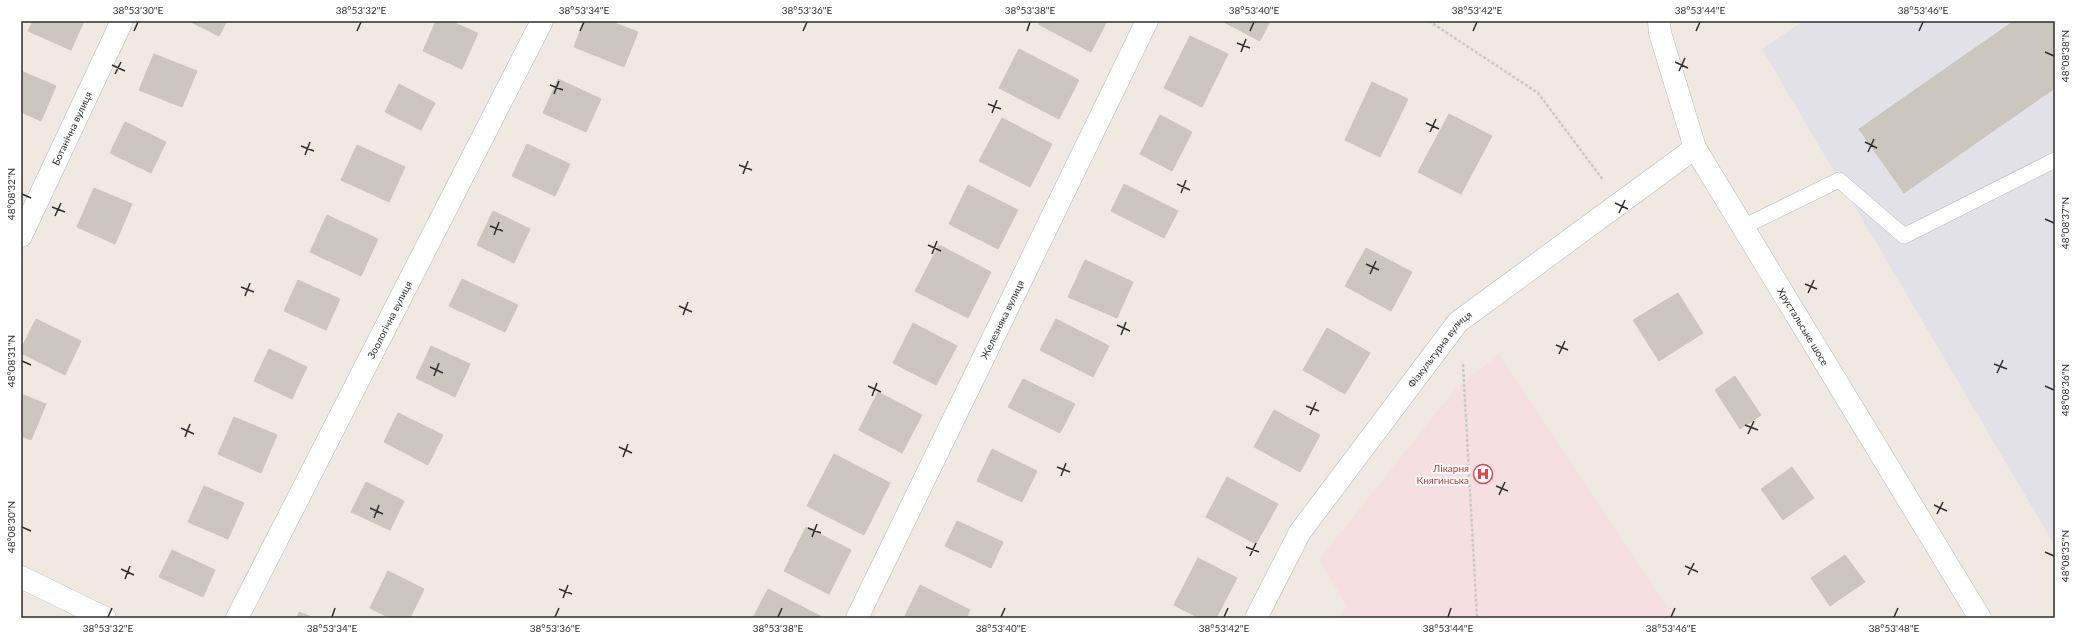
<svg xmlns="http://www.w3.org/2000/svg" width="2076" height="639" font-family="Lato,sans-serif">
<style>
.industrial{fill:#e3e1e8}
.medical{fill:#f5dfe0}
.building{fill:#cbc7bf;stroke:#cbc5ba}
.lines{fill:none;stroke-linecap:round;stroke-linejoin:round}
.service-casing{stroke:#b4b7c1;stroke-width:16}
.minor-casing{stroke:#b4b7c1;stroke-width:23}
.tertiary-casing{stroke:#b4b7c1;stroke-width:23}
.path{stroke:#c9c9c9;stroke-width:2.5;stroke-dasharray:3 2;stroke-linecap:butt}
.service{stroke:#fff;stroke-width:15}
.minor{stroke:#fff;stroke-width:22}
.tertiary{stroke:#fff;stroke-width:22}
.ticks{fill:none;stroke:#2e2e2e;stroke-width:1.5}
.labels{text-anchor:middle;stroke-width:3.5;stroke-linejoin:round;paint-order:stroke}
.street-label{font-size:10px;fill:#2e2e2e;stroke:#fff}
.health-label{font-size:10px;fill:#be3a42;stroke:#fff;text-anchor:end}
.neatline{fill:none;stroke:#2e2e2e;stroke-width:1.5}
.ticks-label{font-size:10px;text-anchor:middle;fill:#2e2e2e}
</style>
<rect width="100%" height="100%" fill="#efe9e1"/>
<polygon class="industrial" points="1803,21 2055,21 2055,546 1762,49"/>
<polygon class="medical" points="1499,354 1674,618 1339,618 1347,606 1319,560 1456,388"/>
<g class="building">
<polygon points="33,21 84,21 71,50 28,31"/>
<polygon points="189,21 227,21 219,36"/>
<polygon points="436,21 450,21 478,33 462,69 423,51"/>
<polygon points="584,21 609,21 638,32 624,67 574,47"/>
<polygon points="1040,21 1107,21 1091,52 1038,24"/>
<polygon points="1222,21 1270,21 1260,41"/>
<polygon points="2014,21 2055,21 2055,88 1904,193 1859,129"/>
<polygon points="1190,36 1228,54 1202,107 1164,88"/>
<polygon points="1019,49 1079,80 1059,119 999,88"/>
<polygon points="154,54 197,71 182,107 139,90"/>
<polygon points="21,71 56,86 41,121 21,112"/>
<polygon points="558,79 601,99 586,132 543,113"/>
<polygon points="1372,82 1408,99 1380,157 1345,140"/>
<polygon points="399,84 435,103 421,130 385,112"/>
<polygon points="1449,114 1492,136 1461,194 1418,172"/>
<polygon points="1160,115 1192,132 1172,171 1140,154"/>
<polygon points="1002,118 1052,144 1030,187 979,161"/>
<polygon points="125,122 166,142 151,173 110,153"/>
<polygon points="527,144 570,164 555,196 512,176"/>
<polygon points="357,145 405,167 389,202 341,180"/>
<polygon points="1124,184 1178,211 1164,238 1111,211"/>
<polygon points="968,185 1018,210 998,249 949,224"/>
<polygon points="94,188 132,204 115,244 77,227"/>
<polygon points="493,211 530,229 514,263 477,245"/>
<polygon points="327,215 378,239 361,276 310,252"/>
<polygon points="939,245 991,272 968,318 915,291"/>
<polygon points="1366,248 1412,272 1391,311 1345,286"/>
<polygon points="1085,260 1133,282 1117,318 1068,297"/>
<polygon points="462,279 518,305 505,332 449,306"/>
<polygon points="298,280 340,299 326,330 284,311"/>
<polygon points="1678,293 1703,333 1659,361 1633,320"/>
<polygon points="36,319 81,341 65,375 21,353 21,349"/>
<polygon points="1056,319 1109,346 1093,377 1040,350"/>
<polygon points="913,323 957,346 936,385 893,363"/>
<polygon points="1327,328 1370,353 1345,394 1303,370"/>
<polygon points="431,346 470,364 455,397 416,378"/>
<polygon points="269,349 307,367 292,399 254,381"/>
<polygon points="1735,376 1761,415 1740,429 1715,390"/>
<polygon points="1023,379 1075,404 1060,433 1008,407"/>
<polygon points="878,392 922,415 902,453 859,430"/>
<polygon points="21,394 46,404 31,440 21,436"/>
<polygon points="1274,410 1320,435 1300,472 1254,447"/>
<polygon points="398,413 443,435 428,465 384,442"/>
<polygon points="234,417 277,435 261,473 218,454"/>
<polygon points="992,449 1037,471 1022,502 977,481"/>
<polygon points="834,454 890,483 864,535 807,506"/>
<polygon points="1792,467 1814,498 1783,520 1761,489"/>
<polygon points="1227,477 1278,504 1256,544 1206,517"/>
<polygon points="366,482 404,501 390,530 351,512"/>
<polygon points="204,486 244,503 228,539 188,522"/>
<polygon points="957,521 1003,542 991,568 945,546"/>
<polygon points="806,527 851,550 829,594 784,571"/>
<polygon points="172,550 215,570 203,597 159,577"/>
<polygon points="1845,555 1865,582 1830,606 1811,578"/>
<polygon points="1198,558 1237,578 1216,618 1199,618 1174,605"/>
<polygon points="388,571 424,589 410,618 390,618 370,608"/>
<polygon points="920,585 970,610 966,618 910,618 905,616"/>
<polygon points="768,589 822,617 822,618 753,618"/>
<polygon points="299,612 314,618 297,618"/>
</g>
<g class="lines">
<defs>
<polyline id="service" points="1743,227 1839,180 1904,236 2055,160"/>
<g id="minor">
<path id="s1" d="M21 236 122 21"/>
<polyline points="21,577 105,618"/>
<path id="s2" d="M237 618 542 21"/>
<path id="s3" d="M857 618 1147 21"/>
<path id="s4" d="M1256 618 1300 532 1458 322 1695 148"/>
</g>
<g id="tertiary">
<path id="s5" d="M1659 21 1660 33 1695 148 1980 618"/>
</g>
</defs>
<use href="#service" class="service-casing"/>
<use href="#minor" class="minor-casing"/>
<use href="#tertiary" class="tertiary-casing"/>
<g class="path">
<polyline points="1429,21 1538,93 1603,180"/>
<polyline points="1463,364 1477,618"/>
</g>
<use href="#service" class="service"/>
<use href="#minor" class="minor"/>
<use href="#tertiary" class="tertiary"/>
</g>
<path class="ticks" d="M134 31 138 22M357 31 361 22M580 31 584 22M803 31 807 22M1027 31 1030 22M1250 31 1254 22M1473 31 1477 22M1696 31 1700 22M1919 31 1923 22M1237 43 1250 48M1241 52 1246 39M2045 52 2054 56M1675 62 1688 68M112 65 125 71M1679 71 1685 58M115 74 121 62M550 85 563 90M554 94 559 81M988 104 1001 109M992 113 997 100M1426 123 1439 129M1430 132 1436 119M1865 142 1877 148M301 146 314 151M1868 152 1874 139M305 155 310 142M739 165 752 170M743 174 748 161M1177 184 1190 190M1181 193 1186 180M22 194 31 198M1615 203 1628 209M52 207 65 212M1619 213 1625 200M55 216 61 203M2045 219 2054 223M490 226 503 231M494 235 499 222M928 245 941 251M932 254 937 241M1366 264 1379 270M1370 274 1376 261M1805 284 1817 289M241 287 254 292M1808 293 1814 280M245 296 250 283M679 306 692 312M683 315 688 302M1117 325 1130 331M1121 335 1126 322M1556 345 1568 350M1559 354 1565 341M22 361 31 365M1994 364 2007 369M430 367 443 373M1997 373 2003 360M434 376 439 363M868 386 881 392M2045 386 2054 390M872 396 877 383M1306 406 1319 411M1310 415 1316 402M1745 425 1758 430M181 428 194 434M1748 434 1754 421M185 437 190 424M619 447 632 453M623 457 628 444M1057 467 1070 472M1061 476 1066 463M1496 486 1508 491M1499 495 1505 482M1934 505 1947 511M370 508 383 514M1937 514 1943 502M374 518 379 505M22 527 31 531M808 528 821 533M812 537 817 524M1246 547 1259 552M2045 552 2054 556M1250 556 1256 543M1685 566 1698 572M121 569 134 575M1688 575 1694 563M125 579 130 566M559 589 572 594M563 598 568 585M108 617 112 608M332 617 335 608M555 617 559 608M778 617 782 608M1001 617 1005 608M1224 617 1228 608M1448 617 1451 608M1671 617 1675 608M1894 617 1898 608"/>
<defs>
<symbol id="hospital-ring" viewBox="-11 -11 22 22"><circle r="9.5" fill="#fff" stroke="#e0444e" stroke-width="1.5"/><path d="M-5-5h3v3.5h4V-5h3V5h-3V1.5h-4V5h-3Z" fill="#e0444e"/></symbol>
</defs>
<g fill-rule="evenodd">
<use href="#hospital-ring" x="1472" y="463" width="22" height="22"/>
</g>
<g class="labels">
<g class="street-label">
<text dy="4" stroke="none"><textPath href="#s1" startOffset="119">Ботанічна вулиця</textPath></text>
<text dy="4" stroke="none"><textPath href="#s2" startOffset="335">Зоологічна вулиця</textPath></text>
<text dy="4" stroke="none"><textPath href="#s3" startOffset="332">Железняка вулиця</textPath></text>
<text dy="4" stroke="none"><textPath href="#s5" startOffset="341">Хрустальське шосе</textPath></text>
<text dy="4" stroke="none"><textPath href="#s4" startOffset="327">Фізкультурна вулиця</textPath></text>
</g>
<g class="health-label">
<text x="1469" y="472">Лікарня<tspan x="1469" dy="12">Княгинська</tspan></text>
</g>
</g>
<rect width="2076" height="639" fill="none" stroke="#ffffff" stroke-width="44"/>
<rect x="22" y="22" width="2032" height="595" class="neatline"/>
<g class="ticks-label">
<text x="138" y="14">38°53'30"E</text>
<text x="361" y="14">38°53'32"E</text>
<text x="584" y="14">38°53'34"E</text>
<text x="807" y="14">38°53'36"E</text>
<text x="1030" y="14">38°53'38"E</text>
<text x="1254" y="14">38°53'40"E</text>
<text x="1477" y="14">38°53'42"E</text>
<text x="1700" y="14">38°53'44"E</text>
<text x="1923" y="14">38°53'46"E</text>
<text transform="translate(2065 56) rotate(-90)" y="4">48°08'38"N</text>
<text transform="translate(11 194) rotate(-90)" y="4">48°08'32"N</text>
<text transform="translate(2065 223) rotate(-90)" y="4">48°08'37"N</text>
<text transform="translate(11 361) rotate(-90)" y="4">48°08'31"N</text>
<text transform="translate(2065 390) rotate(-90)" y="4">48°08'36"N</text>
<text transform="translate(11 527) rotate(-90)" y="4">48°08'30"N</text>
<text transform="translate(2065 556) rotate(-90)" y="4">48°08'35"N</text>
<text x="108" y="632">38°53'32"E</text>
<text x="332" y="632">38°53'34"E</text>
<text x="555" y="632">38°53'36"E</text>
<text x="778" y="632">38°53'38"E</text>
<text x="1001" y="632">38°53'40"E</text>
<text x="1224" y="632">38°53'42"E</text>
<text x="1448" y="632">38°53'44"E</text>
<text x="1671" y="632">38°53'46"E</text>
<text x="1894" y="632">38°53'48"E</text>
</g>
</svg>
